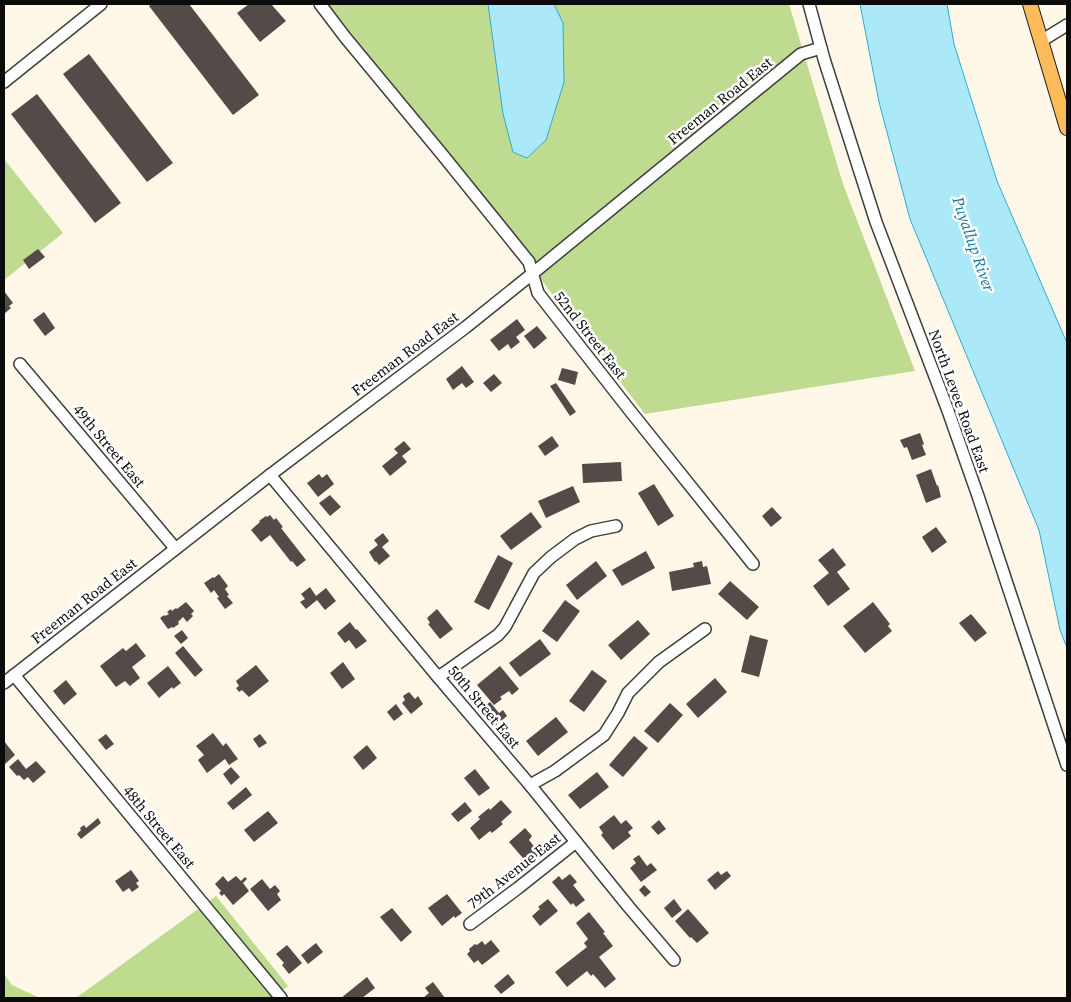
<svg xmlns="http://www.w3.org/2000/svg" width="1071" height="1002" font-family="'Source Serif 4',serif">
<style>
.forest{fill:#bedb90}
.water{fill:#abe8f8;stroke:#30abd2}
.building{fill:#544a47}
.lines{fill:none;stroke-linecap:round;stroke-linejoin:round}
.minor-casing{stroke:#3e3e3e;stroke-width:14}
.major-casing{stroke:#1c1c1c;stroke-width:16}
.minor{stroke:#fff;stroke-width:11}
.major{stroke:#febb59;stroke-width:14}
.labels{text-anchor:middle;stroke-width:5;stroke-linejoin:round;paint-order:stroke}
.street-label{font-size:15px;fill:#0b0b0b;stroke:#fff}
.water-label{font-size:16px;font-style:italic;fill:#11789f;stroke:#fff}
</style>
<rect width="100%" height="100%" fill="#fff7e8"/>
<g class="forest">
<polygon points="328,4 789,4 843,184 915,371 645,414"/>
<polygon points="4,159 63,233 4,280"/>
<polygon points="216,896 288,986 272,998 76,998"/>
<polygon points="4,974 12,985 40,998 4,998"/>
</g>
<g class="water">
<polygon points="488,4 554,4 563,23 564,82 546,140 527,158 513,152 503,114"/>
<polygon points="860,4 947,4 954,44 997,181 1067,343 1067,648 1060,630 1039,530 910,219 879,102"/>
</g>
<g class="building">
<polygon points="152,4 189,4 259,95 233,115 149,6"/>
<polygon points="249,4 271,4 286,21 260,42 237,13"/>
<polygon points="89,54 173,163 147,182 63,74"/>
<polygon points="37,94 121,203 95,223 11,114"/>
<polygon points="38,249 45,257 29,269 23,260"/>
<polygon points="4,291 13,303 9,306 11,308 4,314"/>
<polygon points="44,312 55,328 45,336 33,320"/>
<polygon points="517,319 525,330 516,337 520,342 511,349 508,344 499,351 490,340"/>
<polygon points="537,326 547,338 534,349 524,336"/>
<polygon points="462,366 474,382 466,388 462,383 453,390 446,379"/>
<polygon points="562,368 578,372 575,385 558,380"/>
<polygon points="494,374 502,383 491,392 483,383"/>
<polygon points="556,383 576,412 570,416 550,386"/>
<polygon points="920,433 924,444 922,445 926,455 912,460 907,447 904,448 900,440"/>
<polygon points="552,436 559,446 545,456 538,446"/>
<polygon points="404,441 411,449 402,456 407,462 390,476 382,466 398,453 394,449"/>
<polygon points="621,462 622,481 583,483 582,464"/>
<polygon points="931,469 937,486 938,485 941,497 926,503 916,475"/>
<polygon points="319,474 322,478 327,474 334,484 318,497 307,483"/>
<polygon points="654,484 674,516 658,526 638,493"/>
<polygon points="573,486 580,502 546,518 538,501"/>
<polygon points="330,495 341,507 330,516 319,503"/>
<polygon points="772,507 782,518 771,527 762,516"/>
<polygon points="531,512 542,527 511,550 500,536"/>
<polygon points="270,515 274,520 276,518 283,527 281,528 306,560 297,567 292,561 291,562 270,535 261,542 251,530 260,522 259,521 266,516 267,517"/>
<polygon points="936,527 947,542 932,553 922,537"/>
<polygon points="383,533 389,541 382,547 390,556 379,565 376,561 375,562 369,552 378,545 374,540"/>
<polygon points="833,548 846,565 837,572 850,589 828,606 813,586 829,573 818,560"/>
<polygon points="646,551 655,568 622,586 612,570"/>
<polygon points="498,555 513,563 489,610 474,602"/>
<polygon points="596,561 607,576 577,600 566,585"/>
<polygon points="702,561 703,567 707,566 711,584 672,591 669,572 694,567 693,563"/>
<polygon points="219,574 228,586 225,589 229,595 227,596 233,603 225,609 217,598 219,597 214,590 211,593 204,583 213,577 214,578"/>
<polygon points="730,581 759,607 747,620 718,594"/>
<polygon points="310,587 316,596 326,588 336,601 325,610 317,600 306,609 300,602 305,599 301,594"/>
<polygon points="565,600 580,611 557,642 542,631"/>
<polygon points="186,602 194,611 191,614 193,616 187,622 183,617 178,622 179,624 173,628 172,627 168,629 160,618 164,615 165,616 169,614 167,612 171,609 172,611 176,608 177,609"/>
<polygon points="873,602 890,624 888,626 892,631 865,653 843,626"/>
<polygon points="437,609 453,629 440,639 428,624 430,623 427,618"/>
<polygon points="971,614 987,633 975,642 959,623"/>
<polygon points="638,620 650,634 621,660 608,645"/>
<polygon points="350,622 356,630 357,629 367,641 356,649 349,640 345,643 337,633"/>
<polygon points="182,630 188,638 181,644 174,636"/>
<polygon points="750,635 768,640 759,677 741,672"/>
<polygon points="540,639 551,654 520,677 509,663"/>
<polygon points="136,643 146,656 132,667 140,678 130,686 125,681 116,687 100,666 123,648 126,651"/>
<polygon points="183,646 203,670 195,677 175,653"/>
<polygon points="343,662 355,679 342,689 330,673"/>
<polygon points="256,665 269,681 249,697 242,690 239,692 236,688 239,686 236,681"/>
<polygon points="168,666 181,683 173,689 172,687 159,698 147,683"/>
<polygon points="500,666 519,689 512,695 509,691 500,697 502,699 494,705 477,685"/>
<polygon points="592,670 607,681 584,712 569,701"/>
<polygon points="715,678 727,692 698,718 686,704"/>
<polygon points="66,680 77,694 64,705 53,691"/>
<polygon points="409,692 415,699 418,696 423,704 411,714 402,703 405,700 403,696"/>
<polygon points="490,702 499,713 503,710 507,716 495,726 481,709"/>
<polygon points="670,703 683,715 658,743 644,731"/>
<polygon points="396,704 403,714 394,721 387,712"/>
<polygon points="556,717 568,732 538,756 526,741"/>
<polygon points="213,733 223,746 226,743 238,759 229,765 225,759 207,773 198,760 204,755 196,746"/>
<polygon points="106,734 114,744 106,750 98,740"/>
<polygon points="260,734 267,743 259,748 253,739"/>
<polygon points="634,736 648,748 623,777 609,765"/>
<polygon points="4,741 15,755 5,764 4,762"/>
<polygon points="367,745 377,758 363,770 353,757"/>
<polygon points="18,759 26,769 36,761 46,772 33,783 28,777 24,780 19,775 17,776 9,767"/>
<polygon points="231,767 240,777 231,785 223,774"/>
<polygon points="475,769 490,788 479,796 464,778"/>
<polygon points="597,772 609,787 580,809 568,795"/>
<polygon points="246,787 252,795 233,810 227,803"/>
<polygon points="501,800 512,812 501,822 503,824 492,833 490,831 479,840 470,828 480,819 478,817 489,808 490,810"/>
<polygon points="465,802 472,811 458,822 451,814"/>
<polygon points="268,811 278,823 254,842 244,830"/>
<polygon points="614,815 621,824 626,820 633,828 628,832 631,836 613,850 601,835 603,833 599,827"/>
<polygon points="98,818 101,823 81,839 77,834 81,830 80,828 84,825 86,828"/>
<polygon points="659,820 666,829 658,835 651,827"/>
<polygon points="525,828 532,836 529,840 541,855 529,865 509,842"/>
<polygon points="639,855 647,866 651,863 657,870 641,882 630,868 636,863 633,859"/>
<polygon points="131,870 139,881 136,883 139,887 132,892 129,888 123,892 115,881"/>
<polygon points="718,871 721,875 727,871 731,876 715,890 707,880"/>
<polygon points="570,874 577,882 573,885 585,900 576,907 573,903 571,905 552,882 559,876 562,880"/>
<polygon points="223,876 228,882 236,876 241,881 245,877 247,879 243,883 249,891 233,905 224,894 222,896 219,893 221,891 215,884"/>
<polygon points="262,879 270,889 275,885 280,891 277,894 281,900 268,911 250,889"/>
<polygon points="644,885 651,892 645,897 639,890"/>
<polygon points="447,894 462,913 455,918 454,916 442,926 428,908"/>
<polygon points="548,899 558,911 540,926 532,916 540,909 538,907"/>
<polygon points="674,899 682,910 672,918 664,908"/>
<polygon points="392,908 412,932 401,942 380,917"/>
<polygon points="688,909 709,933 697,943 691,937 690,938 675,921"/>
<polygon points="589,912 605,932 603,933 613,946 599,957 616,979 605,988 593,974 591,976 587,971 567,987 555,972 587,947 584,943 588,939 576,923"/>
<polygon points="491,940 500,951 482,965 478,960 474,963 467,954 470,951 469,949 475,944 477,945 482,941 485,945"/>
<polygon points="316,943 323,952 308,964 301,955"/>
<polygon points="287,945 302,963 289,974 282,965 284,963 276,954"/>
<polygon points="508,974 515,983 501,994 494,986"/>
<polygon points="367,977 375,988 362,998 341,998"/>
<polygon points="433,982 445,998 423,998 429,993 425,988"/>
</g>
<g class="lines">
<defs>
<g id="minor">
<polyline points="320,4 345,37 441,153 529,262 538,293 631,412 753,564"/>
<polyline points="809,4 824,59 876,222 947,408 978,496 1067,765"/>
<polyline points="1041,41 1067,25"/>
<polyline points="4,82 101,4"/>
<polyline points="20,364 175,548"/>
<polyline points="270,475 438,677 530,785 628,906 674,960"/>
<polyline points="14,675 281,998"/>
<polyline points="438,677 450,669 498,635 505,627 534,573 551,557 575,539 591,531 616,526"/>
<polyline points="4,683 270,475 466,327 532,274 801,54 821,48"/>
<polyline points="530,785 555,771 604,735 618,713 628,693 659,662 705,629"/>
<polyline points="470,924 518,888 576,842"/>
</g>
<polyline id="major" points="1030,4 1067,128"/>
</defs>
<use href="#minor" class="minor-casing"/>
<use href="#major" class="major-casing"/>
<use href="#minor" class="minor"/>
<use href="#major" class="major"/>
</g>
<g class="labels">
<g class="street-label">
<text transform="translate(720 101) rotate(-39)" y="5">Freeman Road East</text>
<text transform="translate(590 335) rotate(52)" y="5">52nd Street East</text>
<text transform="translate(405 354) rotate(-37)" y="5">Freeman Road East</text>
<text transform="translate(959 401) rotate(70)" y="5">North Levee Road East</text>
<text transform="translate(109 446) rotate(50)" y="5">49th Street East</text>
<text transform="translate(84 601) rotate(-38)" y="5">Freeman Road East</text>
<text transform="translate(484 707) rotate(50)" y="5">50th Street East</text>
<text transform="translate(159 827) rotate(50)" y="5">48th Street East</text>
<text transform="translate(514 871) rotate(-38)" y="5">79th Avenue East</text>
</g>
<g class="water-label">
<text transform="translate(974 244) rotate(71)" y="6">Puyallup River</text>
</g>
</g>
<rect width="1071" height="1002" fill="none" stroke="#0b0b0b" stroke-width="10"/>
</svg>
